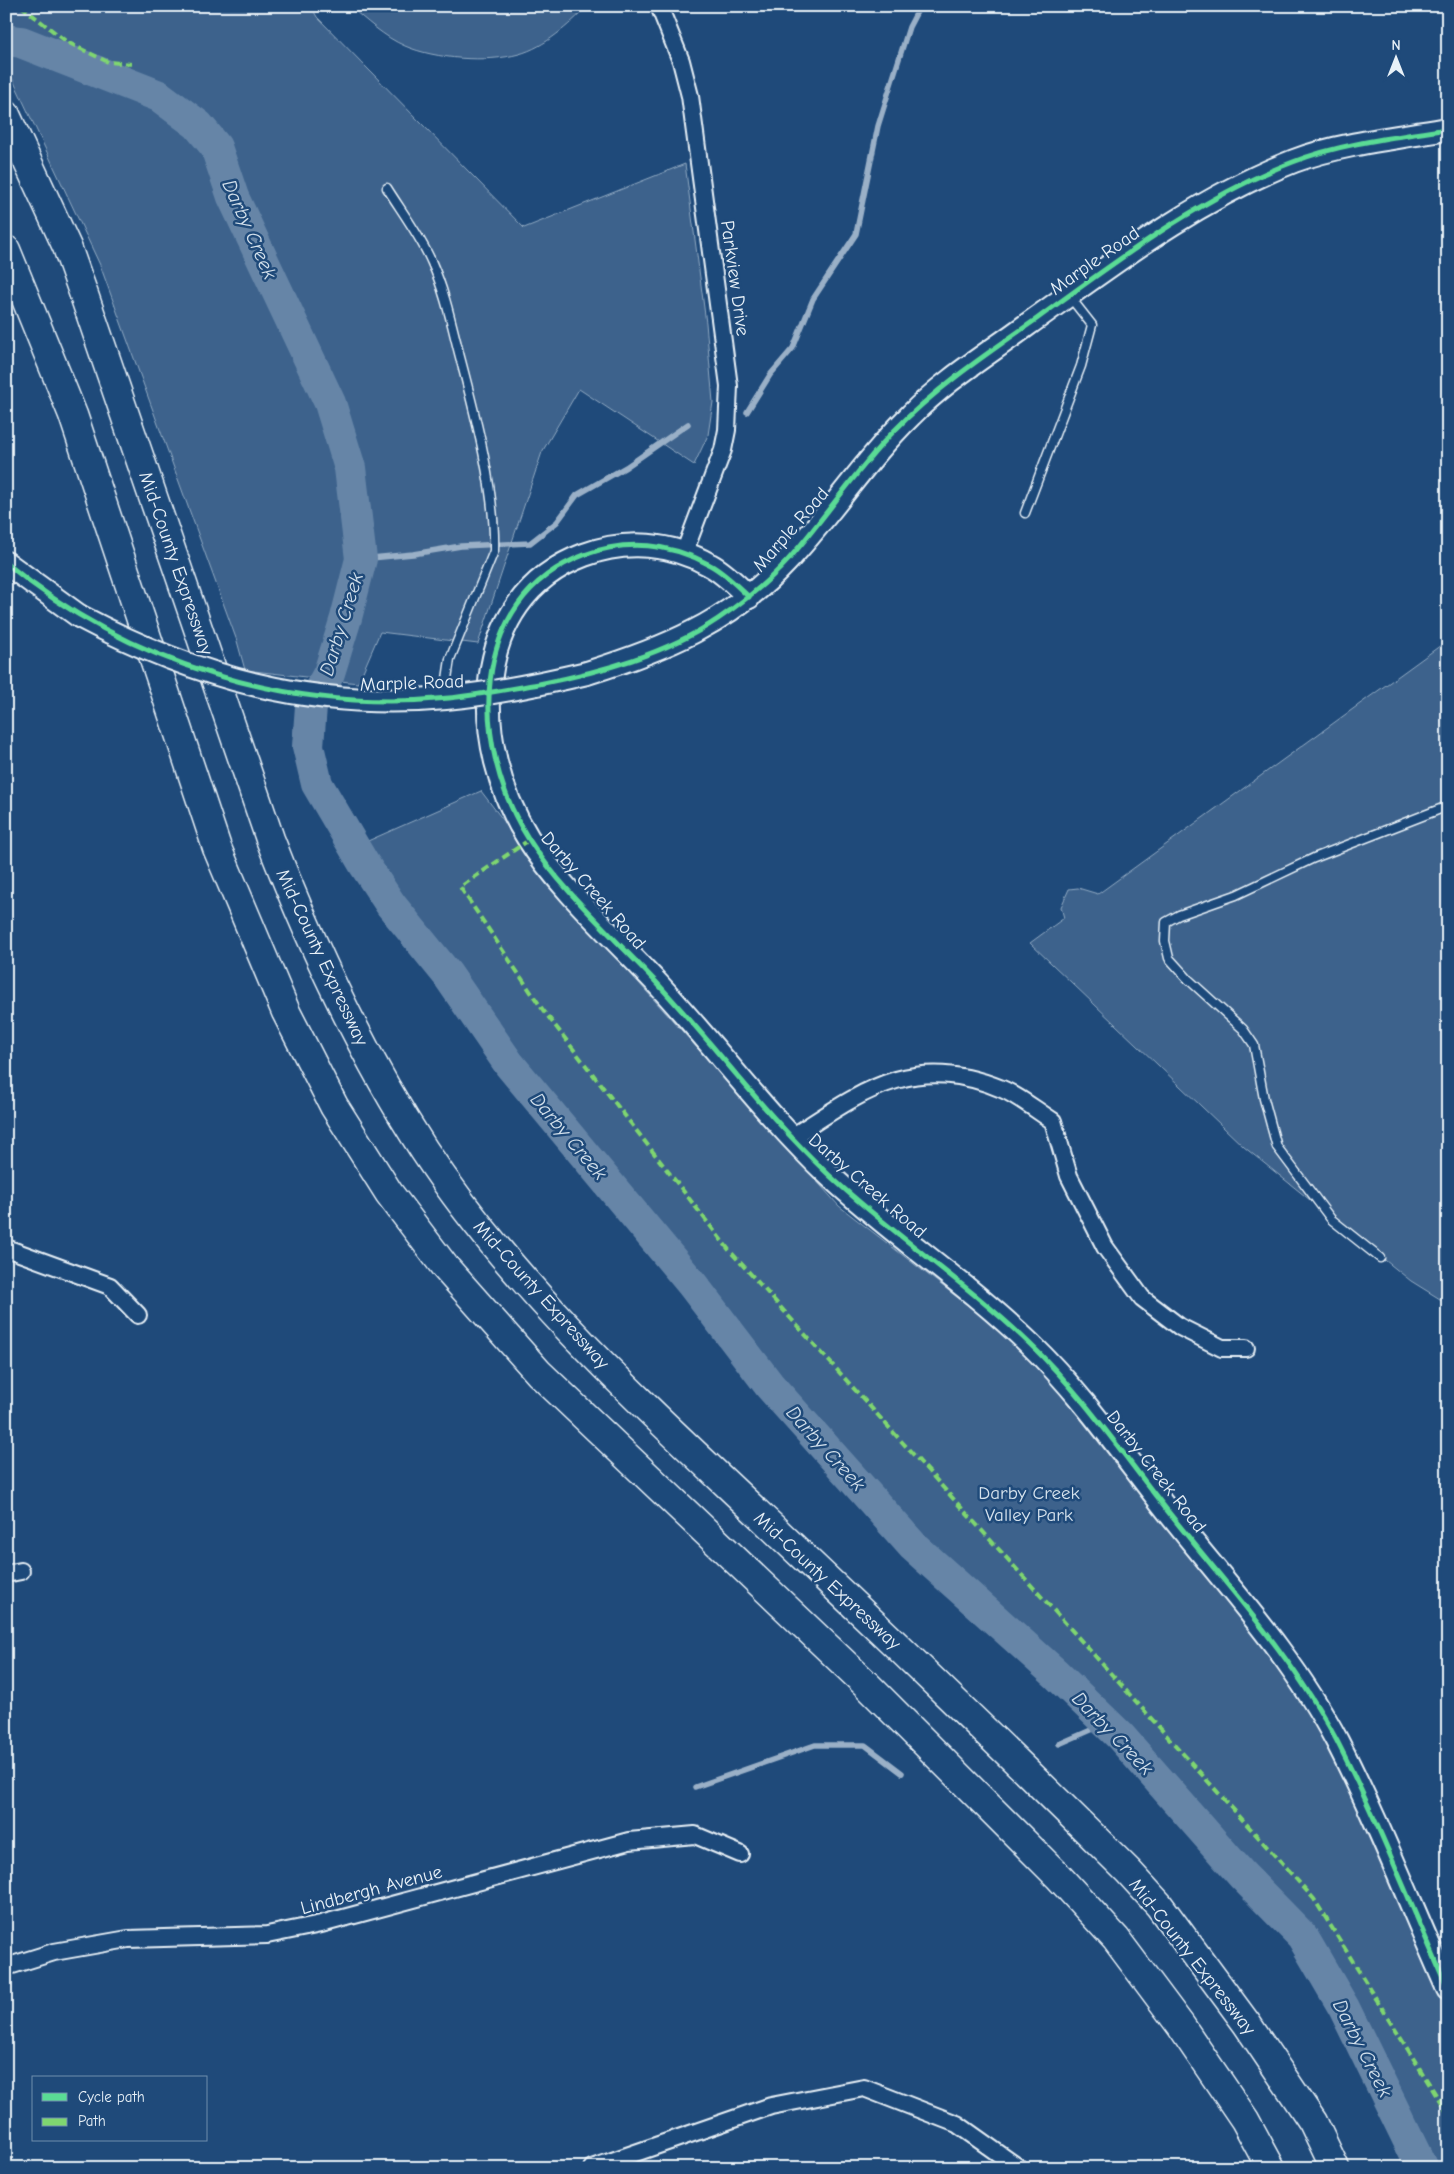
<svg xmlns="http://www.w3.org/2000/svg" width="1454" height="2174" font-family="'Comic Neue',sans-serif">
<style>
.green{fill:#3c628c;stroke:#92aac2}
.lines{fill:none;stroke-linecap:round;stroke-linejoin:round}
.stream{stroke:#9ab0c7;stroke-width:5.5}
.river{stroke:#6685a7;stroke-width:32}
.lane-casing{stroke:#e8f1f8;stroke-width:11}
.street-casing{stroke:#e8f1f8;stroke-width:20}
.secondary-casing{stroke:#e8f1f8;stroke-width:26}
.highway-casing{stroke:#e8f1f8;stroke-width:31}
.lane{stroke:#1f4a7a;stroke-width:8}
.street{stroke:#1f4a7a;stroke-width:16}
.secondary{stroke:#1f4a7a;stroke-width:22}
.highway{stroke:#1f4a7a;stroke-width:28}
.secondary-bridge-casing{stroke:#e8f1f8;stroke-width:26;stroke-linecap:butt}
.secondary-bridge{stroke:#1f4a7a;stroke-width:22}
.quiet{stroke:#7fd670;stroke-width:4;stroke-dasharray:8 4;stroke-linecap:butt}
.cycleway-casing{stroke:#1f4a7a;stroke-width:8}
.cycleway{stroke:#5adb95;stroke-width:5}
.labels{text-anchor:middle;stroke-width:5;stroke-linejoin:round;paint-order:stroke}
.street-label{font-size:19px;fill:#e8f1f8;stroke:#1f4a7a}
.park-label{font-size:19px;fill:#d7e3ed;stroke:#1f4a7a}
.water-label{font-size:20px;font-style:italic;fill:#d4e1ec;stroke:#1f4a7a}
</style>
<rect width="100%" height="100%" fill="#1f4a7a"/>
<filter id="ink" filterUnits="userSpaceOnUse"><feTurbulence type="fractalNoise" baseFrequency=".02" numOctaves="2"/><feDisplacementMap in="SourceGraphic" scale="10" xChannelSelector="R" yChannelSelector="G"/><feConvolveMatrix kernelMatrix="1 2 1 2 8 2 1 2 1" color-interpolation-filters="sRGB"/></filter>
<g filter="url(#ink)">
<g class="green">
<polygon points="6,6 311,6 317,17 524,228 685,164 706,323 713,402 708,435 694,465 579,389 542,452 478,644 380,632 358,683 245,670 237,641 100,265 6,65"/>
<path d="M349 6H588C569 25 545 47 519 54 487 63 435 59 405 46 384 37 366 20 349 6Z"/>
<polygon points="1448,640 1448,1304 1411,1281 1244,1147 1030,943 1064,918 1061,907 1069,889 1078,888 1098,894"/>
<polygon points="481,791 560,895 839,1206 1019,1345 1113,1441 1226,1592 1332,1743 1448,1999 1448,2168 1432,2168 1368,2034 1309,1932 1102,1705 961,1581 788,1394 627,1191 492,1026 361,844"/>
</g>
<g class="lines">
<g class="stream">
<polyline points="747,412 770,375 793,348 813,299 856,234 878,126 909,27 920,6"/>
<polyline points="361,559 413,554 461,546 530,543 557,522 577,495 626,467 688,424"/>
<polyline points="1059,1744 1107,1723"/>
<polyline points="695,1787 815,1745 865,1745 902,1773"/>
</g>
<polyline class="river" points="6,40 21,42 159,96 198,125 216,147 233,197 330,403 350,468 361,559 346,618 329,673 311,706 308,746 317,784 364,864 391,905 447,974 509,1064 692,1284 770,1386 913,1546 1056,1674 1120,1736 1242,1875 1302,1936 1344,2008 1422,2168"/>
<defs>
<g id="lane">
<path d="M387 188C402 212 421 237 432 263 445 292 452 326 460 357 475 414 496 493 494 551L450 659 447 679 457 694"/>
<polyline points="1025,513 1081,366 1092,325 1070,297"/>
<polyline points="1380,1258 1331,1219 1277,1147 1264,1099 1254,1045 1243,1029 1188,979 1169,958 1165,941 1166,922 1179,915 1236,895 1314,858 1448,806"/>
</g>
<g id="street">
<polyline points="659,6 681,61 690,96 729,386 727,430 723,450 684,553"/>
<path d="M792 1137C863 1091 913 1052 1002 1089 1019 1096 1037 1111 1053 1121L1069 1176 1105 1247 1142 1298 1180 1327 1222 1348H1246"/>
<polyline points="6,1248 110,1286 138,1315"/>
<polyline points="6,1574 21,1571"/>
<polyline points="6,1967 54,1952 128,1939 267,1935 321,1924 629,1841 695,1835 740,1854"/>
<polyline points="592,2168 771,2106 864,2088 957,2124 1019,2168"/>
</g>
<g id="secondary">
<polyline points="6,563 79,616"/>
<path d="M749 597C737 586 725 573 710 565 671 543 626 539 584 555 467 599 470 746 528 838 560 889 613 936 655 981 714 1044 766 1116 829 1175 893 1235 967 1283 1030 1344 1083 1395 1124 1456 1170 1514 1229 1588 1293 1657 1337 1741 1378 1821 1411 1906 1448 1989"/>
<path d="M587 673C664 649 729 623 786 562 830 515 864 461 911 415 945 380 988 354 1027 325 1111 265 1196 199 1294 161 1339 144 1400 137 1448 129"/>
</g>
<g id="highway">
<path d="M6 115 67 247 84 295 270 839C312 947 361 1053 424 1150 518 1293 647 1408 770 1525 891 1639 1010 1754 1128 1871L1159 1905 1247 2024 1313 2122 1335 2168"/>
<polyline points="6,250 73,415 217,848 286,1012 334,1106 389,1193 445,1267 539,1373 867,1685 1058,1876 1116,1939 1181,2026 1245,2120 1271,2168"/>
</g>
</defs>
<use href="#lane" class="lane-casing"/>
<use href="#street" class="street-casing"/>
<use href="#secondary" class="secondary-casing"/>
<use href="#highway" class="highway-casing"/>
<use href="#lane" class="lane"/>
<use href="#street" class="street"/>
<use href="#secondary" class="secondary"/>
<use href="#highway" class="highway"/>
<defs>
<path id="secondary-bridge" d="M79 616C196 678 312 710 446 698 493 694 540 684 587 673"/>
</defs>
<use href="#secondary-bridge" class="secondary-bridge-casing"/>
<use href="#secondary-bridge" class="secondary-bridge"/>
<g class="quiet">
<polyline points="21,6 67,42 108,62 133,64"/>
<polyline points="661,10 668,6"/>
<polyline points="529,840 460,887 543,1010 729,1250 1314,1899 1448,2114"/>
</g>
<defs>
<g id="cycleway">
<path d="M6 563C128 664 291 714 449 698 479 695 509 689 539 684 600 672 666 654 718 619 743 602 768 582 788 560 825 518 855 471 894 431 937 387 988 353 1038 318 1118 260 1200 197 1293 162 1341 143 1397 137 1448 129"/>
<path d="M749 597C737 586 725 573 710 565 671 543 626 539 584 555 467 599 470 746 528 838 560 889 613 936 655 981 714 1044 766 1116 829 1175 893 1235 967 1283 1030 1344 1083 1395 1124 1456 1170 1514 1229 1588 1293 1657 1337 1741 1378 1821 1411 1906 1448 1989"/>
</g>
</defs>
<use href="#cycleway" class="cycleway-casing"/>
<use href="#cycleway" class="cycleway"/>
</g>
</g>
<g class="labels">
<g class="street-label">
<text transform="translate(1094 260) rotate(-35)" y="7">Marple Road</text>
<text transform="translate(736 278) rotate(82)" y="7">Parkview Drive</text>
<text transform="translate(790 529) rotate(-49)" y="7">Marple Road</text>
<text transform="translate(177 563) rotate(71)" y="7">Mid-County Expressway</text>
<text transform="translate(412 682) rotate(-2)" y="7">Marple Road</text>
<text transform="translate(594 890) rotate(49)" y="7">Darby Creek Road</text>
<text transform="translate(323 957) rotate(65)" y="7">Mid-County Expressway</text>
<text transform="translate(868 1185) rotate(41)" y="7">Darby Creek Road</text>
<text transform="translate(542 1294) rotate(48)" y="7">Mid-County Expressway</text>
<text transform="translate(1157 1471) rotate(52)" y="7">Darby Creek Road</text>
<text transform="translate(828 1580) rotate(43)" y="7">Mid-County Expressway</text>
<text transform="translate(371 1889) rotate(-15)" y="7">Lindbergh Avenue</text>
<text transform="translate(1193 1956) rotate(52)" y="7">Mid-County Expressway</text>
</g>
<g class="park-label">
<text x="1029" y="1499">Darby Creek<tspan x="1029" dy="22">Valley Park</tspan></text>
</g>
<g class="water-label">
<text transform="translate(250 229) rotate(66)" y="7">Darby Creek</text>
<text transform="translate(341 624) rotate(-73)" y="7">Darby Creek</text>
<text transform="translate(569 1136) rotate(50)" y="7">Darby Creek</text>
<text transform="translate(826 1448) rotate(48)" y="7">Darby Creek</text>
<text transform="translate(1113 1733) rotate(46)" y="7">Darby Creek</text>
<text transform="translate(1363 2048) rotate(63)" y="7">Darby Creek</text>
</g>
</g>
<rect width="1454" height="2174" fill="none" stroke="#1f4a7a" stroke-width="25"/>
<rect x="12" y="12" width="1429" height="2149" fill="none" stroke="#e8f1f8" stroke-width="2" filter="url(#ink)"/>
<rect x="32" y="2076" width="175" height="65" fill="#1f4a7a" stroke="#6f8dac"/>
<rect x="42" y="2093" width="25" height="8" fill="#5adb95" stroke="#6f8dac"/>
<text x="78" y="2102" font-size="15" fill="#e8f1f8">Cycle path</text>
<rect x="42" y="2118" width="25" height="8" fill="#7fd670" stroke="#6f8dac"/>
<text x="78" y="2126" font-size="15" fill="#e8f1f8">Path</text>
<g transform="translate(1396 58)" stroke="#1f4a7a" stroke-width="4" paint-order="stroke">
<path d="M0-4L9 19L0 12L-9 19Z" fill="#e8f1f8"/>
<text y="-8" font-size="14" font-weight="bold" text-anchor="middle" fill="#e8f1f8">N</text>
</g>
</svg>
